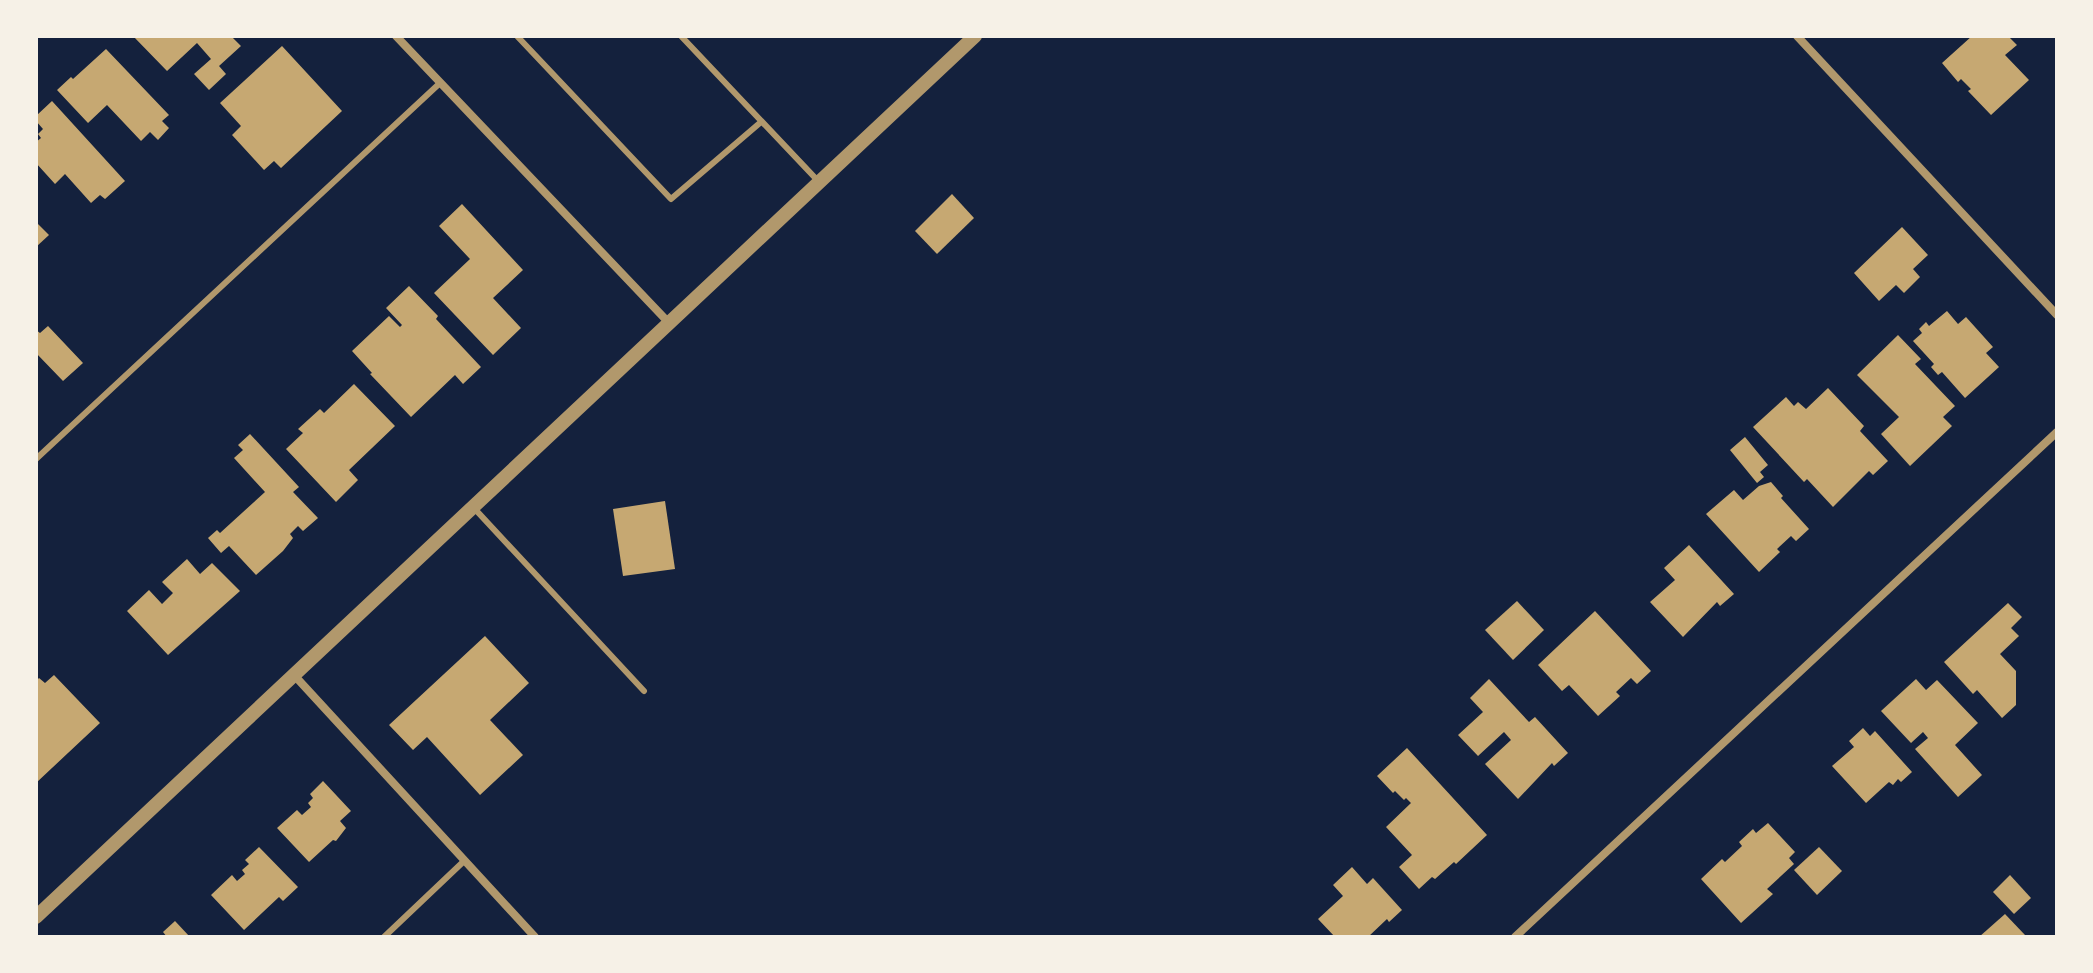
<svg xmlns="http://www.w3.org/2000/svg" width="2093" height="973" font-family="'Zilla Slab',serif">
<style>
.building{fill:#c6a872}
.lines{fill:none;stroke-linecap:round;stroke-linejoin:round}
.service{stroke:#b1986c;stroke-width:6}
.minor{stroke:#b1986c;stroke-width:8}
.tertiary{stroke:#b1986c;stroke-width:14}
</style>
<rect width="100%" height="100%" fill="#14213d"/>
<g class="building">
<polygon points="133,36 231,36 241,46 219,66 226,74 209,90 194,74 211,59 197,43 167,71"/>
<polygon points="1972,36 2008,36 2017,45 2005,55 2029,80 1991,115 1968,91 1971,89 1961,79 1958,82 1942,63"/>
<polygon points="282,46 342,111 281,168 274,161 264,170 232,135 241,126 220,103"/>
<polygon points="106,49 169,115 162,121 169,128 158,140 150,132 141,141 107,105 88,123 57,90 71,77 73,79"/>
<polygon points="52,101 125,181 105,199 100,195 91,203 65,174 55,184 36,163 36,142 41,138 38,134 43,129 36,121 36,116"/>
<polygon points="952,194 974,218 937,254 915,231"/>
<polygon points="462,204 523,270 493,298 521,328 493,355 434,293 470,259 439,226"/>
<polygon points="36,222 49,235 36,247"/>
<polygon points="1902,227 1928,255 1913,269 1920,277 1904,293 1896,285 1879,301 1854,273"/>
<polygon points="409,286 438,316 436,319 481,367 463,384 455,375 411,417 370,374 372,373 352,351 389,316 400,327 402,325 386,308"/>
<polygon points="1947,311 1958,324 1966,317 1993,347 1986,353 1999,367 1965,398 1942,372 1938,375 1931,367 1934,364 1913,341 1922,333 1919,329 1926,322 1929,326"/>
<polygon points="48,326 83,363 63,381 36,353 36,330 40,333"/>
<polygon points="1898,335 1921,359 1915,364 1955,406 1943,417 1952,426 1910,466 1881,434 1899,417 1857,375"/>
<polygon points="354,384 395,426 349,470 358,480 336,502 286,449 303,433 298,429 320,409 324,413"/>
<polygon points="1828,388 1864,426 1860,431 1888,461 1873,475 1869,471 1833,507 1807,479 1804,482 1753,427 1786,397 1794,406 1798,402 1806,409"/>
<polygon points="250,434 299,487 293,492 318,518 303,531 298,526 290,534 293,538 283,551 256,575 229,546 221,553 208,538 217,530 220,533 265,492 234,458 243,450 238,445"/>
<polygon points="1745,437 1768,465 1760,472 1764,477 1757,483 1730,450"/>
<polygon points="1771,482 1783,496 1781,498 1809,529 1796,541 1791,536 1777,549 1780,552 1759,572 1706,514 1734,490 1743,500 1759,486"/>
<polygon points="665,501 675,569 623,576 613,509"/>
<polygon points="1689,545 1734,594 1720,606 1717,602 1683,637 1650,602 1675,580 1664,568"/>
<polygon points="187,559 200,574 212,563 240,591 168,655 127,611 149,590 162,604 173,593 162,582"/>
<polygon points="1517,601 1544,630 1513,660 1485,630"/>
<polygon points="2008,603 2022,617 2011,628 2019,636 2000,654 2016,671 2016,705 2002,718 1977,690 1973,694 1944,662"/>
<polygon points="1595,611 1651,671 1637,684 1631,678 1616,692 1620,696 1598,716 1569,685 1562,691 1538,665"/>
<polygon points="485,636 529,683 490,720 523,755 480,795 427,737 413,750 389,725"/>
<polygon points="54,675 100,723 36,783 36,681 39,678 45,683"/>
<polygon points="1489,679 1529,722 1535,717 1568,753 1554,766 1552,763 1518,799 1485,764 1511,740 1504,732 1478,756 1458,735 1483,712 1470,698"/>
<polygon points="1916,679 1926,690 1937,680 1978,723 1955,745 1982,775 1958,797 1915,749 1928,738 1923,732 1911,743 1881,711"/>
<polygon points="1863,728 1870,736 1875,731 1912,772 1901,782 1898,779 1893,785 1889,782 1866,803 1832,766 1854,747 1849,741"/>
<polygon points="1407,748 1487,835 1456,864 1454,862 1435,879 1432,877 1419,889 1399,867 1412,855 1386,827 1411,803 1406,798 1404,800 1395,791 1393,793 1377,776"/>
<polygon points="323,781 351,811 340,821 346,828 336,841 333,840 309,862 277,828 297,810 302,815 311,807 308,803 313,798 310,794"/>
<polygon points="1768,823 1795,852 1789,858 1794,864 1767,889 1773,894 1741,923 1701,879 1722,859 1725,862 1742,846 1739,842 1753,829 1756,833"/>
<polygon points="259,847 298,887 283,901 279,897 244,930 211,895 232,875 237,881 245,874 242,870 249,864 245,860"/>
<polygon points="1819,847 1842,871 1817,895 1794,870"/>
<polygon points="1352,867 1367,884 1373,878 1402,910 1389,922 1387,919 1368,937 1335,937 1318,919 1343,896 1333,885"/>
<polygon points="2010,875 2031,898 2014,914 1993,892"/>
<polygon points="2005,914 2025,935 2022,937 1979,937"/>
<polygon points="175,921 190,937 167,937 163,932"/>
</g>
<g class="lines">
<g class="service">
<polyline points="517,36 671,199 761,122"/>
<polyline points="681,36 820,183"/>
<polyline points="36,459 440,83"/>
<polyline points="473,507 644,691"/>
<polyline points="384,937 463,862"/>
</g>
<g class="minor">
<polyline points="396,36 670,324"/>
<polyline points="1797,36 2057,315"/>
<polyline points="294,675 535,937"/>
<polyline points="1515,937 2057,432"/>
</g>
<polyline class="tertiary" points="36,917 975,36"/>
</g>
<rect width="2093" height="973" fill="none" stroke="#f6f1e7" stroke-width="76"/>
</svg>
